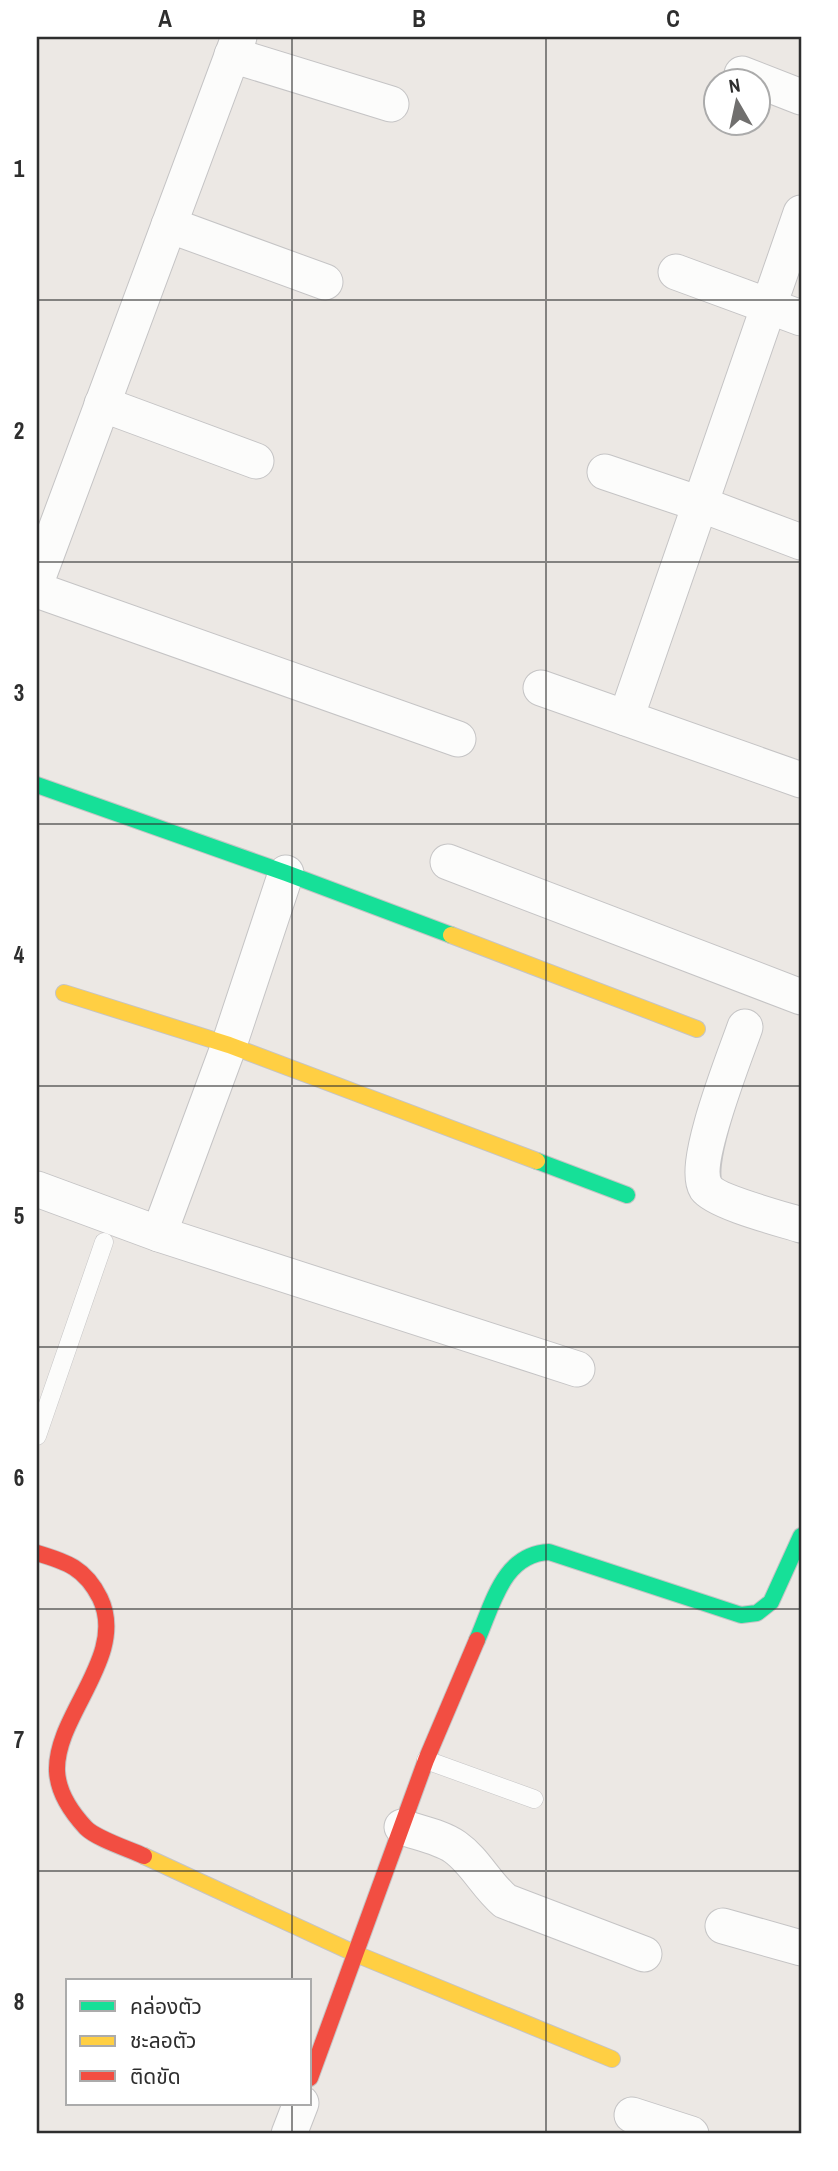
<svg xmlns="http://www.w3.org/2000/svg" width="838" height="2171" font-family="'Archivo Narrow','Noto Sans Thai',sans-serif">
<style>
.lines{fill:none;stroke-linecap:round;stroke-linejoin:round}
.lane-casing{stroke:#c5c4c5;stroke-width:19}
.street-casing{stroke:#c5c4c5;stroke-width:37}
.fast-casing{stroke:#c5c4c5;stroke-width:18}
.slow-casing{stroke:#c5c4c5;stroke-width:18}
.jam-casing{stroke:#c5c4c5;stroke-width:18}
.lane{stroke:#fcfcfb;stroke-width:18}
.street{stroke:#fcfcfb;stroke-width:35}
.fast{stroke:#16e098;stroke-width:16}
.slow{stroke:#ffcf43;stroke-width:16}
.jam{stroke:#f24e42;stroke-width:16}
.grid{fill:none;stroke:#2e2e2e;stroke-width:2;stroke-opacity:0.55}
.neatline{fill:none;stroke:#2e2e2e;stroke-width:2.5}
.grid-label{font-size:23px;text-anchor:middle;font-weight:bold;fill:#2e2e2e}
</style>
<rect width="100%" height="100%" fill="#ece8e4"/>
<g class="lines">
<defs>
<g id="lane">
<polyline points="37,1436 104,1242"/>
<polyline points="426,1760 534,1799"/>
</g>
<g id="street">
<polyline points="232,55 391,104"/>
<polyline points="742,74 801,97"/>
<polyline points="169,225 325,282"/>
<polyline points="676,272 801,318"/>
<polyline points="102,404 256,461"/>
<polyline points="605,472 700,504 801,542"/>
<polyline points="37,580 239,37"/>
<polyline points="37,590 458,739"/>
<polyline points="541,688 801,780"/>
<polyline points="626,718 801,213"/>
<polyline points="448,862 801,997"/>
<path d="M745 1027C735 1056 691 1164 706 1188 716 1202 782 1219 801 1225"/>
<polyline points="37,1189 159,1234 229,1045 286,873"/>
<polyline points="159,1234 577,1369"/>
<path d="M402 1827C419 1833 441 1837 455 1847 475 1861 486 1885 505 1901L644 1954"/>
<polyline points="723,1926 801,1948"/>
<polyline points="632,2115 691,2134"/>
<polyline points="289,2134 301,2103"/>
</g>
<g id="fast">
<polyline points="37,785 286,873 451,935"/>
<polyline points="537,1161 627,1195"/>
<path d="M477 1640C493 1604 503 1554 549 1552L741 1615 757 1613 771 1602 801 1536"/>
</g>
<g id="slow">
<polyline points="451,935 697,1029"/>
<polyline points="64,993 229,1045 537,1161"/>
<polyline points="144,1856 356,1954 612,2059"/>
</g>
<g id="jam">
<path d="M37 1553C67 1562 85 1568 100 1598 128 1656 55 1715 57 1771 58 1792 72 1813 86 1828 97 1839 129 1849 144 1856"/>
<polyline points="310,2078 426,1760 477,1640"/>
</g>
</defs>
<use href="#lane" class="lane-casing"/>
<use href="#street" class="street-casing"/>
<use href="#fast" class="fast-casing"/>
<use href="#slow" class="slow-casing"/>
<use href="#jam" class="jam-casing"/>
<use href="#lane" class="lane"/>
<use href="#street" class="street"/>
<use href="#fast" class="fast"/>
<use href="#slow" class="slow"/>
<use href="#jam" class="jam"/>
</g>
<path class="grid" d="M292 37V1980M546 37V2134M37 300H801M37 562H801M37 824H801M37 1086H801M37 1347H801M37 1609H801M37 1871H801M292 2103V2134"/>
<rect width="838" height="2171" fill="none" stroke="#ffffff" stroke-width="77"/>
<rect x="66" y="1979" width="245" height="126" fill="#ffffff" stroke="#ababab" stroke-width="2"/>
<rect x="80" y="2001" width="35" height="10" fill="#16e098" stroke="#ababab" stroke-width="2"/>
<text x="130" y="2014" font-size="21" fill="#2e2e2e">คล่องตัว</text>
<rect x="80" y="2036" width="35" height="10" fill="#ffcf43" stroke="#ababab" stroke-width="2"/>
<text x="130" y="2048" font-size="21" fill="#2e2e2e">ชะลอตัว</text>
<rect x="80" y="2071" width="35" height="10" fill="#f24e42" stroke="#ababab" stroke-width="2"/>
<text x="130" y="2084" font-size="21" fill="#2e2e2e">ติดขัด</text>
<g transform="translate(737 102) rotate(351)"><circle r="33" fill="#ffffff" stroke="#ababab" stroke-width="2"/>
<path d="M0-5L12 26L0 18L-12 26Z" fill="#706f6e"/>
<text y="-10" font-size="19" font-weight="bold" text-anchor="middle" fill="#2e2e2e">N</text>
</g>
<rect x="38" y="38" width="762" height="2094" class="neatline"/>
<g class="grid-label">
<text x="165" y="27">A</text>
<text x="419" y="27">B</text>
<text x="673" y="27">C</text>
<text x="19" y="177">1</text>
<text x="19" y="439">2</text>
<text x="19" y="701">3</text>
<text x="19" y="963">4</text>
<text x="19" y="1224">5</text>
<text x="19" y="1486">6</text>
<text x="19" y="1748">7</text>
<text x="19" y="2010">8</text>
</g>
</svg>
